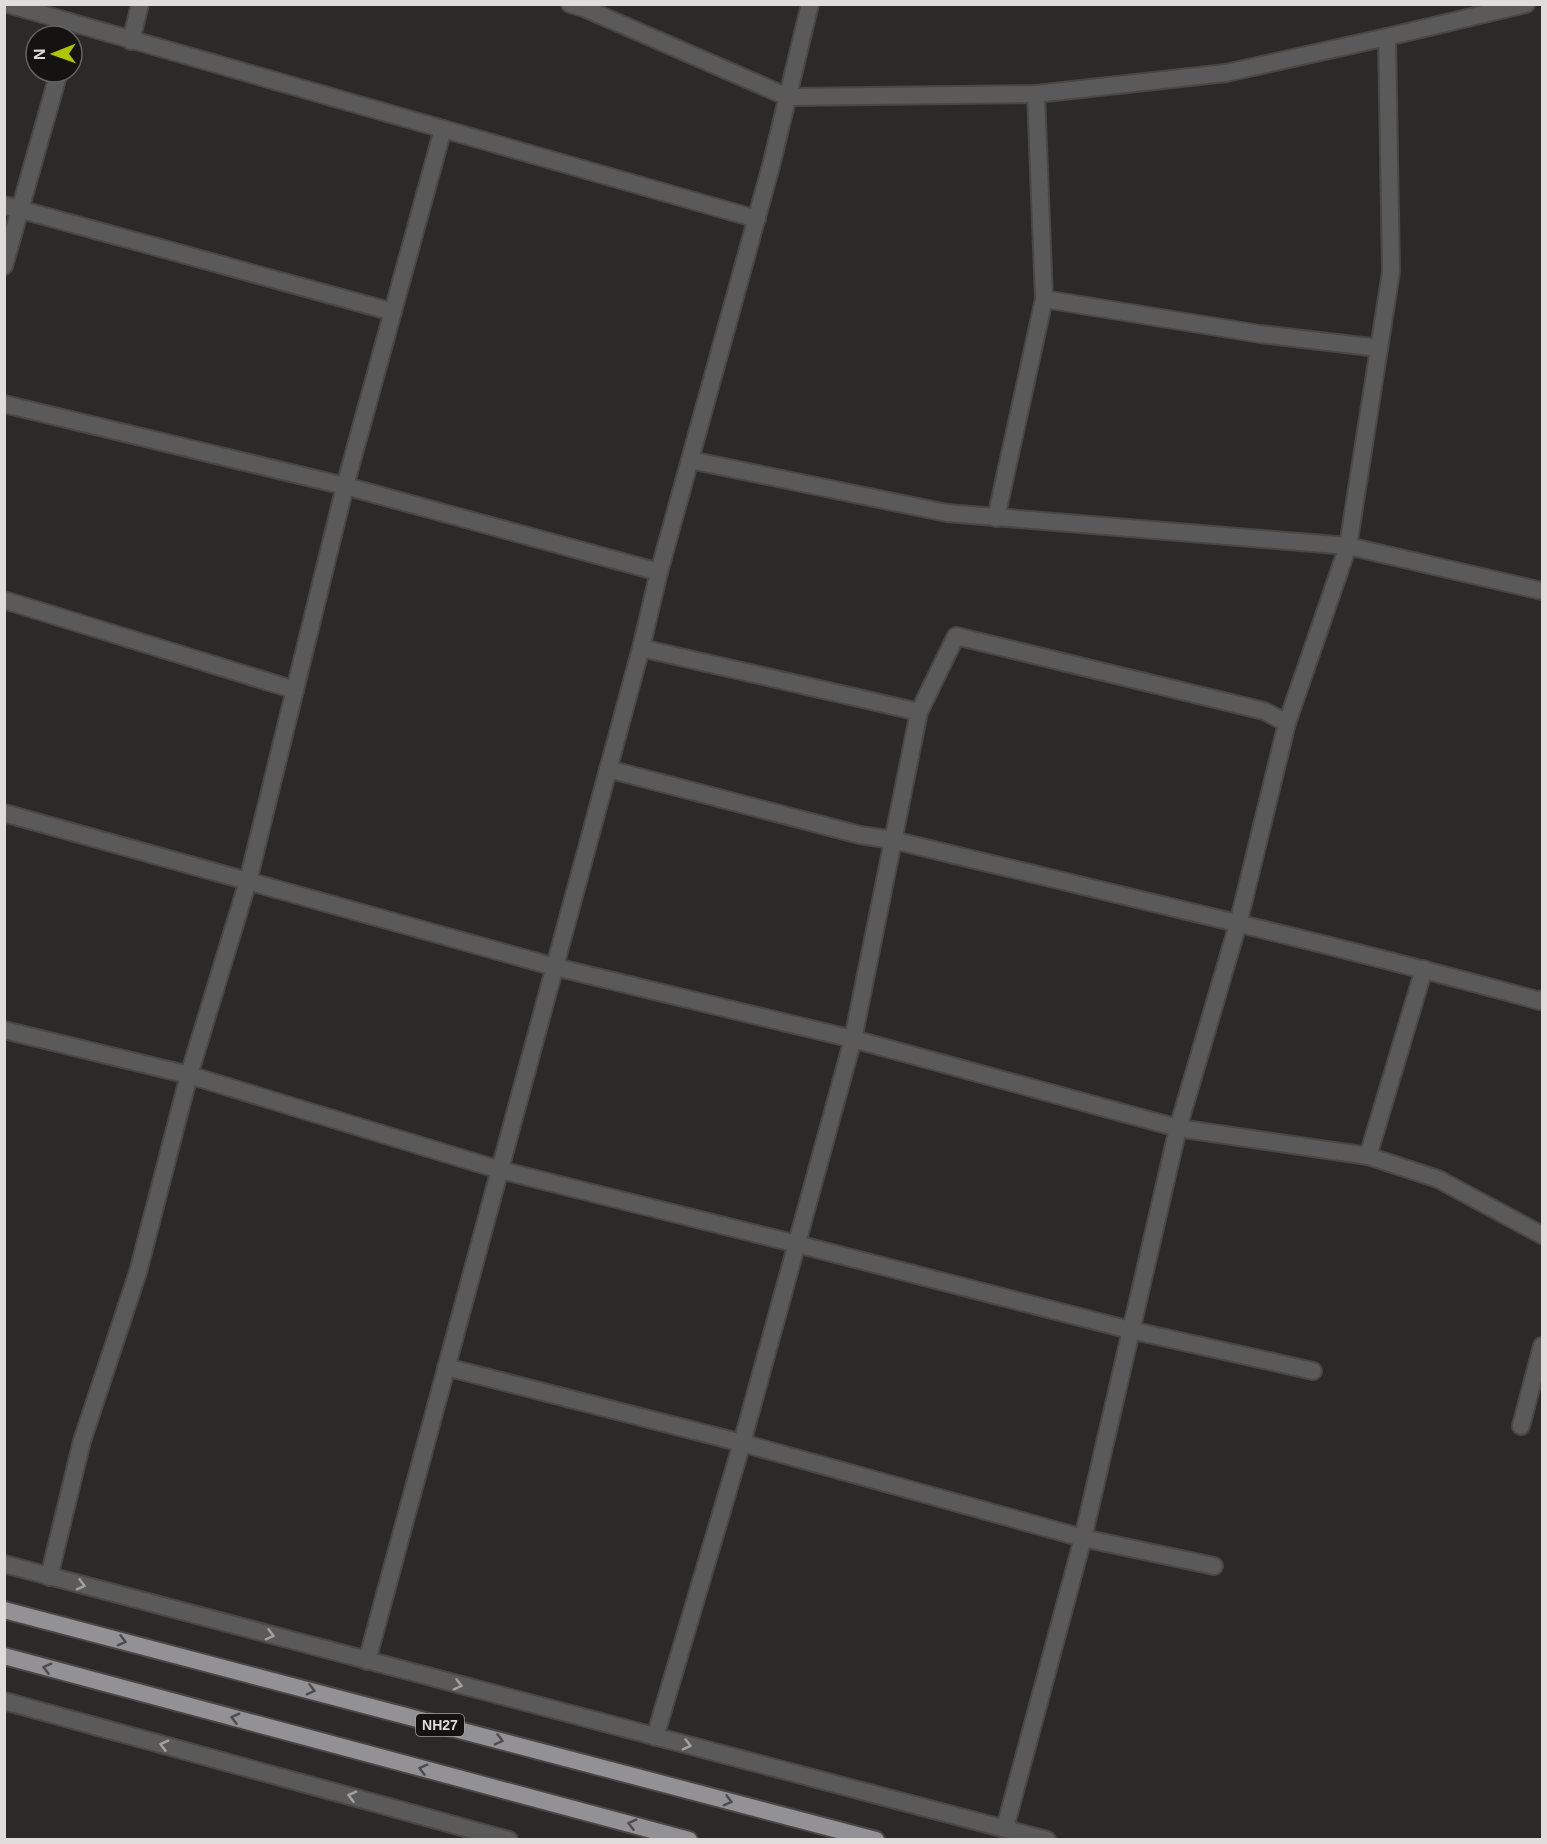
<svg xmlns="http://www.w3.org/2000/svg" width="1547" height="1844" font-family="Helvetica,sans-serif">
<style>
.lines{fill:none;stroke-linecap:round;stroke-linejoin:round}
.minor-casing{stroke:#484745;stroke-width:20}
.tertiary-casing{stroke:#484745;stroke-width:20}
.trunk-casing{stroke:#484745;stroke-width:20}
.minor{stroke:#5a5a5b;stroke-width:16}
.tertiary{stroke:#5a5a5b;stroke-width:16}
.trunk{stroke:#929194;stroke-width:16}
.oneway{stroke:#a3a2a1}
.oneway2{stroke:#4d4c4c}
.labels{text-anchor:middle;stroke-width:6;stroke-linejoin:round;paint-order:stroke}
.shield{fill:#141312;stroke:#a1a09f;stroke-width:1.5}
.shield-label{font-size:14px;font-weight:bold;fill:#dedddb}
</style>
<rect width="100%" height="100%" fill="#2c2a28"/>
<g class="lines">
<defs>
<g id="minor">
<polyline points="7,4 757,219"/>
<polyline points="570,4 584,8 788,97 1036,94 1226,73 1387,37"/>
<polyline points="131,41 140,4"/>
<polyline points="4,205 393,312"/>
<polyline points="4,266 59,72"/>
<polyline points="1044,299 1260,334 1379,348"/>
<polyline points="4,404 345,486 659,572"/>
<polyline points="690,460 947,513 1348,546 1391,272 1387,37 1526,4"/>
<polyline points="996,518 1044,299 1036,94"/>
<polyline points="4,600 295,690"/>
<polyline points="641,648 919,712"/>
<path d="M608 769 860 835 893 840C1109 893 1326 942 1540 1001L1542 999"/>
<polyline points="4,813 555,967 853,1039 1178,1128 1368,1156 1424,969"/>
<polyline points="4,1030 189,1075 500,1170 797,1244 1130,1330 1313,1371"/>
<polyline points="1368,1156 1438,1179 1542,1235"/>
<polyline points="446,1367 742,1443 1083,1538 1214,1566"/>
<polyline points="1521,1426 1542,1346"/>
<polyline points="49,1577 82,1441 138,1272 189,1075 248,881 345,486 443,129"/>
<polyline points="655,1737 742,1443 853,1039 919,712 956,636 1264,711 1287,723"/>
<polyline points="1005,1828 1083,1538 1178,1128 1238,924 1287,723 1348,546 1542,591"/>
</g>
<g id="tertiary">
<polyline points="4,1564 1047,1840"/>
<polyline points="367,1661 641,648 659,572 771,166 810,4"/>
<polyline points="4,1701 509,1840"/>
</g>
<g id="trunk">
<polyline points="4,1610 876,1840"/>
<polyline points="4,1656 689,1840"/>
</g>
</defs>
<use href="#minor" class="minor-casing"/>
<use href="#tertiary" class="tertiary-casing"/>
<use href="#trunk" class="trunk-casing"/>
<use href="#minor" class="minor"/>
<use href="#tertiary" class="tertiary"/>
<use href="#trunk" class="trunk"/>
</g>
<defs><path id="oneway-chevron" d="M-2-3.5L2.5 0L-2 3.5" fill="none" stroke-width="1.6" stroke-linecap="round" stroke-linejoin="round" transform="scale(1.5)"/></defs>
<g class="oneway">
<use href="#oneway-chevron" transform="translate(81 1585) rotate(15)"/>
<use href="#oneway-chevron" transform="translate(270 1635) rotate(15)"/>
<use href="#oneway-chevron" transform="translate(458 1685) rotate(15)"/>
<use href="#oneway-chevron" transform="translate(164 1745) rotate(-165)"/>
<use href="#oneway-chevron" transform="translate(687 1745) rotate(15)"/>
<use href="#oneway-chevron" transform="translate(352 1796) rotate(-165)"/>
</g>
<g class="oneway2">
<use href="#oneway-chevron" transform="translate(122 1641) rotate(15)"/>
<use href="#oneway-chevron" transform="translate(47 1668) rotate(-165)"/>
<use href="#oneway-chevron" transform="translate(311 1690) rotate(15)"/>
<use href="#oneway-chevron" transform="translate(235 1718) rotate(-165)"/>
<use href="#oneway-chevron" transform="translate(499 1740) rotate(15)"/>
<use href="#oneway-chevron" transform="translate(423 1769) rotate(-165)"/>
<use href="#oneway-chevron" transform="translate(728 1801) rotate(15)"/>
<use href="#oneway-chevron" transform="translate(632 1824) rotate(-165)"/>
</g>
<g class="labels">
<rect class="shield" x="416" y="1714" width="48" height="22" rx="4.5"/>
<g class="shield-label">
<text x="440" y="1730">NH27</text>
</g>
</g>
<rect width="1547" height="1844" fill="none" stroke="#dedddb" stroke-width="12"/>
<g transform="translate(54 54) rotate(269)"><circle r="28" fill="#141312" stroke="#656462" stroke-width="1.5"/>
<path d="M0-4.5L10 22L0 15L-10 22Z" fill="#b0c502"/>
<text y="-9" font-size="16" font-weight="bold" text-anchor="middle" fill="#dedddb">N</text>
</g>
</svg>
